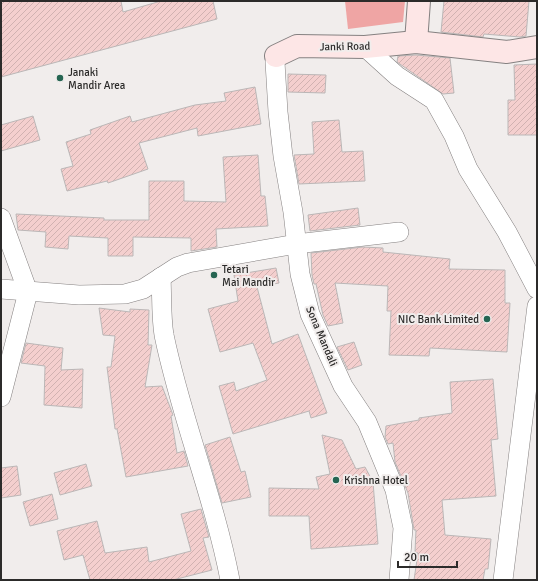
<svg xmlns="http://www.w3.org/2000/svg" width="538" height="581" font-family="Signika,sans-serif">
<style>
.green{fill:#efa5a4}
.building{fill:url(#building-hatch);stroke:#bbb7b7}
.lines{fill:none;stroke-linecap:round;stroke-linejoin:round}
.street-casing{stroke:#858181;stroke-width:20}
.secondary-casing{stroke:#858181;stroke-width:24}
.street{stroke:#fff;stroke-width:19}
.secondary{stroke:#fde6e6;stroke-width:22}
.poi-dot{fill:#266552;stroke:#f1edec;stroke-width:1.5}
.labels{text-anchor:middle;stroke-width:4;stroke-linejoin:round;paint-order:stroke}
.street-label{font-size:11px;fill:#2c2b2a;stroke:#f1edec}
.poi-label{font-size:11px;fill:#2c2b2a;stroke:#f1edec;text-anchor:start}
</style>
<defs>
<pattern id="building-hatch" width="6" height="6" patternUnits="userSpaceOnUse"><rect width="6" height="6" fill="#f4cfce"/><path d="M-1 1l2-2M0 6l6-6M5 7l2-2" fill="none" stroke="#d1b2b1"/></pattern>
</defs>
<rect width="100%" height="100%" fill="#f1edec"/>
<polygon class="green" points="345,1 405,1 403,22 348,29"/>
<g class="building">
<polygon points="1,1 121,1 123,12 161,1 213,1 217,19 1,77"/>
<polygon points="444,1 529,1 526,36 520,37 484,34 483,37 441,32"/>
<polygon points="416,55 450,58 454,93 443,94 397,62 398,56"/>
<polygon points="537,64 537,135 508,135 508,100 515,100 514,65"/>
<polygon points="288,74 326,75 325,93 288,92"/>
<polygon points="255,87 261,124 198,136 197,128 139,143 148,169 108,183 107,181 67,191 61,169 73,166 66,142 91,134 90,130 130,116 132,122 195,105 226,101 224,93"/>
<polygon points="33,116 40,140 1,151 1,125"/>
<polygon points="339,120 342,152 363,151 365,181 299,184 294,155 314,154 312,122"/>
<polygon points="258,155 261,196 265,196 268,226 216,229 217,247 191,251 191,238 133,237 133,256 108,256 108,238 69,236 68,249 45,247 46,232 18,230 16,214 104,218 104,220 149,220 149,181 184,181 184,201 226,202 223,157"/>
<polygon points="358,208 360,225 310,231 308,215"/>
<polygon points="363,247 383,248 383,252 450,259 449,269 505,270 505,303 510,303 507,352 430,348 429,356 389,355 391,311 387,311 388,286 335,283 343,323 328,326 323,315 316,284 314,284 312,275 311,253"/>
<polygon points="276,268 279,283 257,287 272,344 298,334 327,413 311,418 309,411 233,434 219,386 234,382 236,391 267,380 253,343 220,352 208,309 238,301 234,275"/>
<polygon points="99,308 130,312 130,309 149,310 148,345 152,345 145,387 162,386 173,415 171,416 177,453 184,451 188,466 126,477 117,429 115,429 107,367 111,367 115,336 103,335"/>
<polygon points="354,342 362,365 348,370 337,347"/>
<polygon points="26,343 63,348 61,370 83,369 82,408 44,405 45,366 21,363"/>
<polygon points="493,379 498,439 491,440 496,496 442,500 445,535 491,539 488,569 485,569 483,580 414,580 418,553 415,552 416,530 414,530 408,493 395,462 393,443 388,444 385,437 386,426 419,420 419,418 452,413 450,382"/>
<polygon points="322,435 342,440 356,469 365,467 373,482 378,544 311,549 309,516 269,516 269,488 319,489 316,477 330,474"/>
<polygon points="230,437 241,472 245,471 251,497 222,503 205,445"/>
<polygon points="86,464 92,486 60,495 54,473"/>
<polygon points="17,466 21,495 1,498 1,468"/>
<polygon points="52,494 58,519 30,526 23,502"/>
<polygon points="201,509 209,537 203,538 212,570 173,580 90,580 83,555 64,560 57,531 97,521 105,553 147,547 149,562 191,551 181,514"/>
</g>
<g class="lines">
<defs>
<g id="street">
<polyline points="365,47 397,76 434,100 454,136 468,169 507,232 537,289"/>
<polyline points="276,56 275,62 278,112 283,156 293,212 300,274 310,314 343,386 367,422 395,490 403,528 399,580"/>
<polyline points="1,218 28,292 1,397"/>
<path d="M161 277C162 296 161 317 164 335 181 418 214 497 230 580"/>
<polyline points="1,289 79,295 125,294 143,289 177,267 188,263 296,244 399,232"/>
<polyline points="503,580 537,306"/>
</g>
<g id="secondary">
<polyline points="416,42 419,1"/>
<polyline points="276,56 297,46 365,47 416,42 507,52 537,47"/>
</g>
</defs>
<use href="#street" class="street-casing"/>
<use href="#secondary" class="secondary-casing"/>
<use href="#street" class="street"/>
<use href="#secondary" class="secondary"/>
</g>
<g class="poi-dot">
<circle cx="60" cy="78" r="4"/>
<circle cx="214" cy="275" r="4"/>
<circle cx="487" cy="319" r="4"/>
<circle cx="336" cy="480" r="4"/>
</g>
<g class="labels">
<g class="street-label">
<text transform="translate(345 46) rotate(-1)" y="4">Janki Road</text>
<text transform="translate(322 336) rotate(67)" y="4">Sona Mandali</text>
</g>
<g class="poi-label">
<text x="68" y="76">Janaki<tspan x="68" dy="13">Mandir Area</tspan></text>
<text x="222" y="273">Tetari<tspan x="222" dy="13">Mai Mandir</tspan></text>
<text x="479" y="323" text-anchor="end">NIC Bank Limited</text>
<text x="344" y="484">Krishna Hotel</text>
</g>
</g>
<rect width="538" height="581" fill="none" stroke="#2c2b2a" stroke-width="4"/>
<path d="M398 561v6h59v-6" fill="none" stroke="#2c2b2a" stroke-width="2"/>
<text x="404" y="561" font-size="12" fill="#2c2b2a" stroke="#f1edec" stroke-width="3" paint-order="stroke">20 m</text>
</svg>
